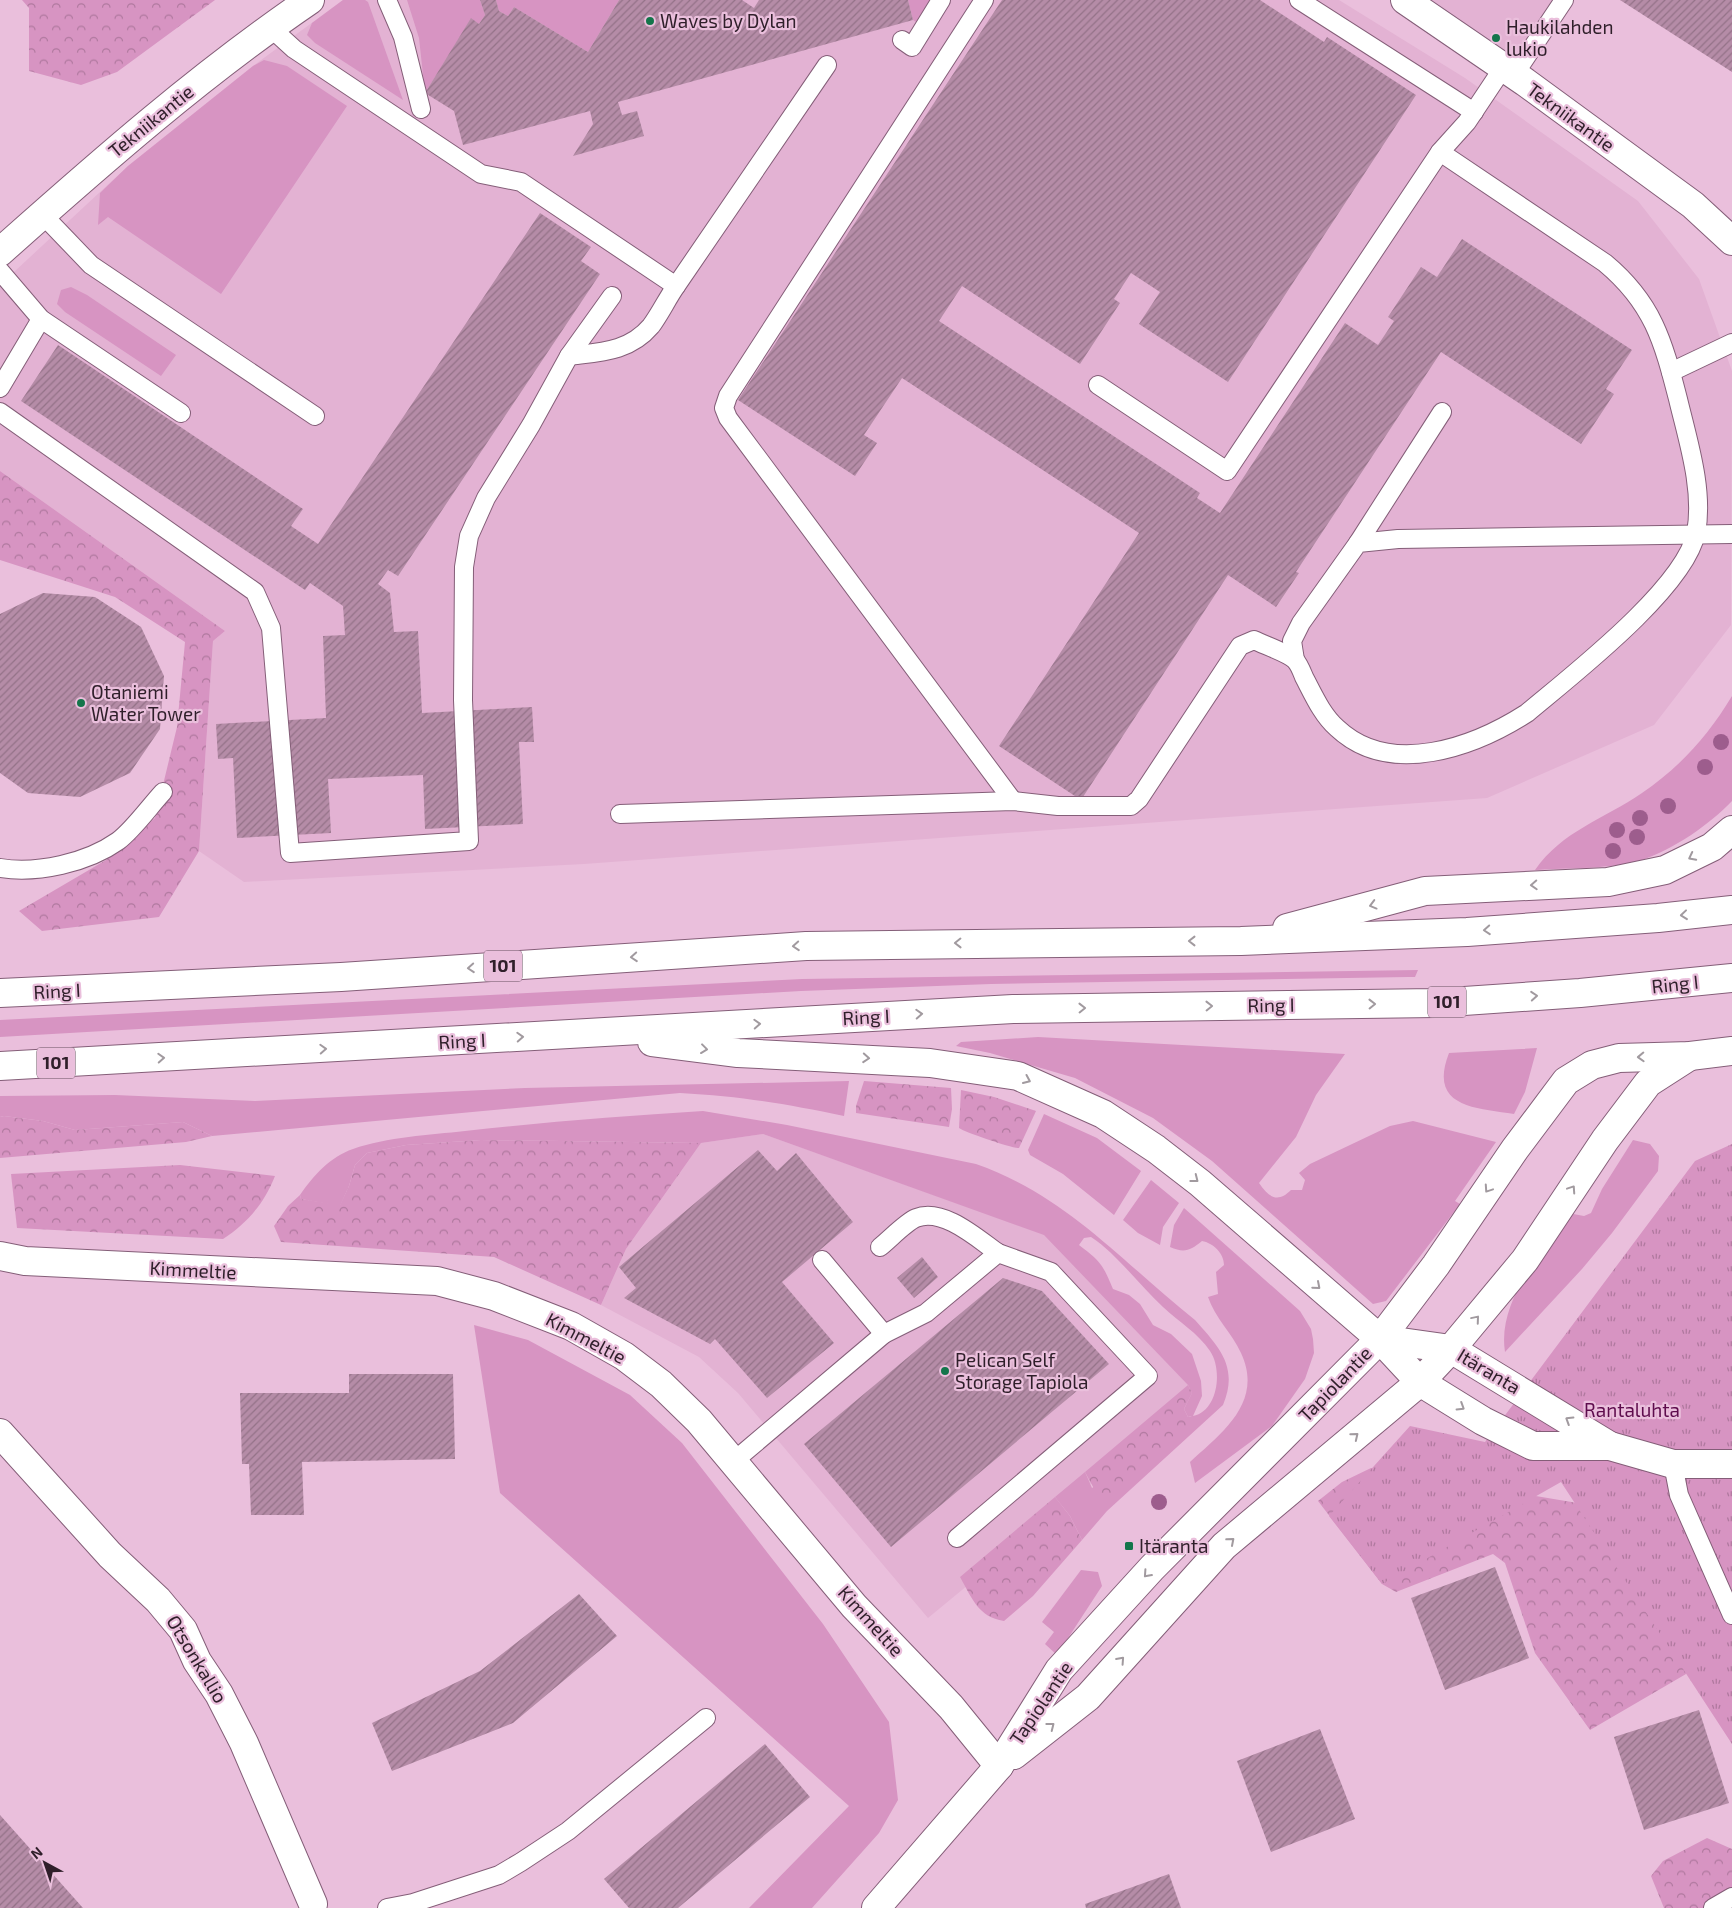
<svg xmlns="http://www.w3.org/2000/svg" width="1732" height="1908" font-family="'Exo 2',sans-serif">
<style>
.built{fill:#e3b2d3}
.green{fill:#d794c2;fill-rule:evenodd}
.forest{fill:url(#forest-crowns)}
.park{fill:url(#park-tufts)}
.building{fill:url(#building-hatch)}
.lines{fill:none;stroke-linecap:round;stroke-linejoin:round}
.service-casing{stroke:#845e78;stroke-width:20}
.minor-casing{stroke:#845e78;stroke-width:30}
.secondary-casing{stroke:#845e78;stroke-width:30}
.trunk-casing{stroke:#845e78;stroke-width:30}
.service{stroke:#fff;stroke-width:18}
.minor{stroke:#fff;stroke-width:28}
.secondary{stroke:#fff;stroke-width:28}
.trunk{stroke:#fff;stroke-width:28}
.tree{fill:#9d5d8d}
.oneway{stroke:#a19a9f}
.poi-dot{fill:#14754b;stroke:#eabfdc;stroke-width:2}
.labels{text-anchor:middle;stroke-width:4.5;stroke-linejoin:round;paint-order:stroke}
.shield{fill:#eabfdc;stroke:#674f5f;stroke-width:1}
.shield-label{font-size:18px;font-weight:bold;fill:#2f1f2a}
.poi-label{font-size:19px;fill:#2f1f2a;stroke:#eabfdc;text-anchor:start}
.street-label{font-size:19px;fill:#2f1f2a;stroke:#eabfdc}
.park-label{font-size:19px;fill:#5e0c4d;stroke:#eabfdc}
</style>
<defs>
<pattern id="forest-crowns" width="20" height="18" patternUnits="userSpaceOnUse" patternTransform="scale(1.25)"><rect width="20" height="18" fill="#d794c2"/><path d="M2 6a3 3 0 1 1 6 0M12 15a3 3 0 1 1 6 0" fill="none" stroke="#af789e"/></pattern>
<pattern id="park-tufts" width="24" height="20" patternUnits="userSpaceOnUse" patternTransform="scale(1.25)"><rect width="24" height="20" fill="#d794c2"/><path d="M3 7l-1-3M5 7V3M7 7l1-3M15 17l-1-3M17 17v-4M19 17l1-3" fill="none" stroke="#af789e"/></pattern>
<pattern id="building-hatch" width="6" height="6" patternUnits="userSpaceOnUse" patternTransform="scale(1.25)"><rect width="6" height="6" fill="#b58ca7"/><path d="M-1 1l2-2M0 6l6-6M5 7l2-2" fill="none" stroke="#947288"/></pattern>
</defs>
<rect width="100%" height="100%" fill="#eabfdc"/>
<g class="built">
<polygon points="343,0 1339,0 1465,78 1638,201 1699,279 1732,371 1731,625 1654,725 1487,798 584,864 244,882 199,851 213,641 225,631 0,471 0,285 128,166 253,66"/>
<polygon points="1397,0 1559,0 1514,75"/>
<polygon points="763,1134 1046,1235 1198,1395 928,1618 738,1393 699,1357 601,1305 626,1249 701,1143"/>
</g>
<g class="green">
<polygon points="343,0 365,0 368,2 403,100 315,43 307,35 312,23"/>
<polygon points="407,0 480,0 485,15 479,24 471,19 425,93 419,38"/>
<polygon points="496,0 619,0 588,52 514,7 508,16 499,11"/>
<polygon points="908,0 930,0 916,22 913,20"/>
<polygon points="264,60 287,66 347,106 221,294 108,217 98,225 100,193 128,166 253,66"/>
<polygon points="71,287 87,295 176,355 161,376 65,312 57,304 61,290"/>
<path d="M1732 696V801C1709 825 1674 849 1642 860 1613 869 1567 868 1535 870 1562 831 1604 819 1642 793 1680 767 1708 736 1732 696Z"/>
<polygon points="1418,970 1415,977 1408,977 991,984 801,991 0,1037 0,1020 802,979"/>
<path d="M1038 1037 1345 1054 1316 1095 1296 1137 1259 1183C1269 1198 1278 1203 1291 1190H1302L1305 1180 1299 1173 1310 1164 1390 1126 1413 1121 1496 1142 1455 1201 1460 1204 1386 1301 1373 1304 1212 1161 1153 1118 1075 1078 990 1053 956 1046 961 1042Z"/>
<path d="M1537 1048 1525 1092 1514 1114C1474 1108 1428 1107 1449 1053Z"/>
<path d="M849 1081 844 1116C786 1104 739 1096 680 1093L212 1136 183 1122 75 1130 43 1121 4 1116 0 1117V1096L115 1095 255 1101 525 1088Z"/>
<path d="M703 1111 787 1125 976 1164C1067 1196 1121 1261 1195 1320 1219 1347 1239 1367 1223 1405L1107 1511 1082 1540 1070 1516 1055 1497 1085 1472 1092 1488 1192 1416 1188 1417 1184 1409 1192 1393 1188 1385 1044 1235 763 1134 701 1143 481 1140 406 1145 367 1153 355 1165 349 1186 340 1206 301 1199 300 1195C314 1175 330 1157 353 1149 387 1137 430 1135 465 1131 544 1122 624 1116 703 1111ZM1091 1237C1117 1254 1139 1285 1163 1307 1179 1322 1198 1333 1210 1351 1223 1370 1218 1411 1193 1416L1202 1396 1201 1381 1192 1354 1171 1334 1153 1325 1140 1304 1129 1295 1113 1289C1102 1263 1101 1262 1079 1245L1084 1238Z"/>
<polygon points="1044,1114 1097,1138 1141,1171 1114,1215 1063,1174 1030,1155 1028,1150"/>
<path d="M1633 1140 1650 1144 1659 1156 1658 1171 1612 1233 1582 1269 1505 1352C1497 1301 1542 1253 1568 1213L1584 1216 1591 1213 1602 1189Z"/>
<polygon points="1151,1180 1179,1203 1163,1227 1160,1245 1138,1233 1123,1220"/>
<path d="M1184 1208 1300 1311 1311 1329 1313 1339 1314 1353 1305 1379 1272 1426 1195 1483 1190 1462C1222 1433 1264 1402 1241 1353 1232 1333 1215 1318 1208 1297L1218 1294 1216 1272 1224 1265C1224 1253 1213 1243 1202 1241 1190 1251 1184 1253 1170 1247L1174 1225Z"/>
<polygon points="474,1325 528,1340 630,1395 682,1443 823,1624 889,1722 898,1800 879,1833 812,1908 749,1908 849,1806 500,1493"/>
<polygon points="1081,1570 1098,1572 1102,1586 1057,1655 1045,1644 1054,1632 1042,1622"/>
</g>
<g class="forest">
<polygon points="22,0 215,0 117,72 81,85 29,71 29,8"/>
<polygon points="0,471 225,631 213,641 199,851 159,917 42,931 19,911 106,860 155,818 177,727 185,642 115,597 0,560"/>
<polygon points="864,1081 951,1088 952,1109 949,1127 856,1113 856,1106"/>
<path d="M961 1090 994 1097 1036 1111 1019 1148C1014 1149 964 1132 959 1128Z"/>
<polygon points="4,1116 43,1121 75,1130 183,1122 212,1136 186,1142 0,1158 0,1117"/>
<polygon points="481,1140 701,1143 626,1249 601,1305 494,1257 281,1242 274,1226 288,1206 300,1195 301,1199 340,1205 349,1186 355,1165 367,1153 406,1145"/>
<path d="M180 1165 275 1176C264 1204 247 1223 223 1239L17 1228 11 1174Z"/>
<polygon points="1188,1385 1192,1393 1184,1409 1188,1417 1193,1416 1189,1425 1107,1500 1099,1498 1085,1472"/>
<polygon points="1371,1468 1607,1508 1702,1651 1686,1674 1590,1730 1535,1653 1505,1563 1493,1554 1396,1592 1382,1584 1318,1501 1342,1482"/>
<path d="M1055 1497 1070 1516 1082 1540 1033 1596 1004 1621C978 1617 972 1598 960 1577Z"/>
<polygon points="1707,1838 1732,1849 1732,1908 1664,1908 1651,1876 1663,1861"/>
</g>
<polygon class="park" points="1732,1144 1732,1744 1561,1482 1382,1584 1329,1516 1410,1426 1485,1442 1695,1161"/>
<g class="building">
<polygon points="480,0 496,0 499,11 508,16 514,7 588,52 619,0 742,0 754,8 759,0 908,0 913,20 618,102 622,115 637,111 644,136 573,156 593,124 590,111 463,145 454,111 425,93 471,18 479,24 485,15"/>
<polygon points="1002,0 1260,0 1324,42 1327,37 1416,95 1228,382 1139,324 1160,292 1131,273 1114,299 1120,303 1080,364 962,286 939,321 1200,493 1197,498 1220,513 1345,323 1378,345 1394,321 1388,317 1421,267 1437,277 1462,239 1632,350 1606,389 1614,394 1581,444 1441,352 1296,572 1299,573 1276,607 1228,575 1081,800 999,746 1139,533 902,378 864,435 877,443 855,476 738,400"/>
<polygon points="1620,0 1732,0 1732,72"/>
<polygon points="540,213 591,247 581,261 600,274 398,576 388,570 378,584 390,593 394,632 418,631 422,713 532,707 534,742 519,742 523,824 425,829 423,775 328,779 331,833 237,838 233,758 218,759 216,724 326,718 323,636 345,635 343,606 310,583 305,590 21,401 58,345 303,509 291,526 318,544"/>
<polygon points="43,593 95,597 141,627 164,676 160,729 130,773 80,797 28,793 0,773 0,614"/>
<polygon points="758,1150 777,1171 796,1153 853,1222 782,1282 834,1343 767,1398 715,1339 710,1344 624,1298 636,1288 619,1267"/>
<polygon points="922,1257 938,1277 914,1298 897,1278"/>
<polygon points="1003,1278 1042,1291 1109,1364 891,1547 804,1444"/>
<polygon points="349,1374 453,1374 455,1459 302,1462 304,1515 251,1515 249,1464 242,1464 240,1393 349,1393"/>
<polygon points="1495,1567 1529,1658 1445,1690 1411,1598"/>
<polygon points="579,1594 617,1636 513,1723 392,1771 372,1723 480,1671"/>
<polygon points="1699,1710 1729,1803 1644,1830 1614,1737"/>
<polygon points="1320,1729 1355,1819 1271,1852 1237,1761"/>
<polygon points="765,1744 810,1797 678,1908 629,1908 604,1879"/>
<polygon points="0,1815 83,1908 0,1908"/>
<polygon points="1169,1874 1181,1908 1086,1908 1085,1904"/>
</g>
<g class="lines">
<defs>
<g id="service">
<polyline points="387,0 403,37 421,109"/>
<polyline points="984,0 728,396 724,408 728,418 1013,801"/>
<polyline points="1299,0 1474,112"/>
<polyline points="271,28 294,49 481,174 521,182 676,286 827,65"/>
<polyline points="902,40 912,47 941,0"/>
<polyline points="1514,75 1564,0"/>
<polyline points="42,214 91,265 315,416"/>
<polyline points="0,271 41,319 181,413"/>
<path d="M569 356C600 352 629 352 651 326 660 314 667 299 676 286"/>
<polyline points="1671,372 1732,343"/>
<polyline points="1098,385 1227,471 1440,152 1467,122 1503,68"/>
<polyline points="0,388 41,319"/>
<polyline points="0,412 255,592 271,628 290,853 469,841 463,700 464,567 469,536 486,498 531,425 569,356 612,296"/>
<polyline points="1358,543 1442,412"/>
<polyline points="1295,660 1292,641 1301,623 1358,543 1398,539 1732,534"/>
<path d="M620 814 1013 801 1058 806H1131L1139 799 1240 646 1254 640C1264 645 1288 653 1295 660 1299 664 1302 672 1304 677 1313 694 1322 715 1337 728 1390 778 1474 747 1527 713 1571 676 1685 588 1696 533 1704 490 1688 441 1678 399 1663 341 1653 303 1605 263L1440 152"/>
<path d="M0 868C37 874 87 863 118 841 133 830 150 806 163 792"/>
<path d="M880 1247C890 1239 906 1222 916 1218 943 1207 978 1239 998 1253"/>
<polyline points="822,1260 884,1334"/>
<polyline points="734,1461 884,1334 926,1313 998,1253 1051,1272 1148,1376 957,1538"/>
<polyline points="1673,1464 1679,1495 1732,1615"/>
<polyline points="387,1908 413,1903 499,1875 521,1862 568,1831 706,1718"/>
<polyline points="1713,1908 1732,1897"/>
</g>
<g id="minor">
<polyline points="0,1256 25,1261 437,1281 494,1296 571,1326 624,1356 661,1384 699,1421 854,1606 951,1707 999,1766"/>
<polyline points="1380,1339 1420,1382 1483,1421 1533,1446 1610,1446 1673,1464 1732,1464"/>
<polyline points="1380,1339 1451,1349 1610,1446"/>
<polyline points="0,1433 110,1555 158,1600 183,1630 197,1661 219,1694 244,1743 313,1904"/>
</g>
<g id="secondary">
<polyline points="1405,0 1525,82 1693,205 1732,241"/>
<path d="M0 252C100 163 200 75 310 0"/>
<polyline points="1014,1755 1088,1697 1224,1546 1420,1382 1451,1349 1525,1260 1605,1140 1648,1083 1690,1056"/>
<polyline points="876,1908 999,1766 1059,1670 1152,1568 1380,1339 1436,1265 1515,1149 1566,1081 1592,1065 1619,1058 1690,1056 1732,1051"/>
</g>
<g id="trunk">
<polyline points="1287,928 1425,891 1608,882 1665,870 1712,847 1732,830"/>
<polyline points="0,993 341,977 806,946 1241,941 1467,932 1658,918 1732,910"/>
<polyline points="652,1042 738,1053 930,1063 1018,1076 1103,1114 1156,1149 1200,1183 1380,1339"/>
<polyline points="0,1066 1013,1009 1435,1003 1580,993 1732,978"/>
</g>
</defs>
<use href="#service" class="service-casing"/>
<use href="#minor" class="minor-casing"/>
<use href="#secondary" class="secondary-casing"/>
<use href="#trunk" class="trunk-casing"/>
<use href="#service" class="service"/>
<use href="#minor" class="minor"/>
<use href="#secondary" class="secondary"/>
<use href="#trunk" class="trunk"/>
</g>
<g class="tree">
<circle cx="1721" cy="742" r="8"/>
<circle cx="1705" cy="767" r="8"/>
<circle cx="1668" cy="806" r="8"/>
<circle cx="1640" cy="818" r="8"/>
<circle cx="1617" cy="830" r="8"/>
<circle cx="1637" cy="837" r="8"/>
<circle cx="1613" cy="851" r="8"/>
<circle cx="1159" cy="1502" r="8"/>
</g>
<defs><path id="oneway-chevron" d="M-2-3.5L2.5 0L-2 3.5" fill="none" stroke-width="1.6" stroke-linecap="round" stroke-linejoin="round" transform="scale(1.25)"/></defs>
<g class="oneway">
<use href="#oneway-chevron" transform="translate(1692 857) rotate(153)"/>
<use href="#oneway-chevron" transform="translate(1534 885) rotate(177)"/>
<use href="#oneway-chevron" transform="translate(1373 905) rotate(165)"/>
<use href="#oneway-chevron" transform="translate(1684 915) rotate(174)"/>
<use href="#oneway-chevron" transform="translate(1487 930) rotate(176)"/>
<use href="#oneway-chevron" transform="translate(1192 941) rotate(180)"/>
<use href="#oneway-chevron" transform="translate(958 943) rotate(179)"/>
<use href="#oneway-chevron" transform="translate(796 946) rotate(176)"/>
<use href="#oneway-chevron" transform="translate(634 957) rotate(176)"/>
<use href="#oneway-chevron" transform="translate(471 968) rotate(176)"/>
<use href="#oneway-chevron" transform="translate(1534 996) rotate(-4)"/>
<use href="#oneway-chevron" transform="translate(1372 1004) rotate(-1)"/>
<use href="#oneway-chevron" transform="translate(1209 1006) rotate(-1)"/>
<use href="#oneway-chevron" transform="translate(1082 1008) rotate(-1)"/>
<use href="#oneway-chevron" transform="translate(919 1014) rotate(-3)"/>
<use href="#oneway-chevron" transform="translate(757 1024) rotate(-3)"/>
<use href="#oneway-chevron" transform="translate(520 1037) rotate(-3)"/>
<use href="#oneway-chevron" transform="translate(323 1049) rotate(-3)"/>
<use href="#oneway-chevron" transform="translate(704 1049) rotate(7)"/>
<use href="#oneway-chevron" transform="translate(1641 1057) rotate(178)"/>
<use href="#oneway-chevron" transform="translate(161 1058) rotate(-3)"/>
<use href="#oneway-chevron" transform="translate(866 1058) rotate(4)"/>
<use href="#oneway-chevron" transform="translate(1027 1080) rotate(24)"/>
<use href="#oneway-chevron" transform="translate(1195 1179) rotate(38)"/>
<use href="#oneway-chevron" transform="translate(1488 1189) rotate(124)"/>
<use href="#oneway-chevron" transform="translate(1572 1189) rotate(-56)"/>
<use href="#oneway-chevron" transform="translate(1317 1286) rotate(41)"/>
<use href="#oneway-chevron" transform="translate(1476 1319) rotate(-50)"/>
<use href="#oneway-chevron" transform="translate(1461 1407) rotate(32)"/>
<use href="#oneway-chevron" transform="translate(1569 1420) rotate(-148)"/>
<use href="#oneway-chevron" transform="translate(1355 1436) rotate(-39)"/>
<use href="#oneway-chevron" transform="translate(1231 1541) rotate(-41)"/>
<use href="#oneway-chevron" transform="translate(1147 1574) rotate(132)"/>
<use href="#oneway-chevron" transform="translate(1121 1660) rotate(-48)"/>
<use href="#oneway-chevron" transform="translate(1051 1726) rotate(-38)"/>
</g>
<g class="poi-dot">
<circle cx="650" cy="21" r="5"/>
<circle cx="1496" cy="38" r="5"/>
<circle cx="81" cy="703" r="5"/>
<circle cx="945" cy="1371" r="5"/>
<rect x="1124" y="1541" width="10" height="10" rx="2.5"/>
</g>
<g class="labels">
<g class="shield">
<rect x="484" y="950.5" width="38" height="31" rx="4"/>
<rect x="1428" y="986.5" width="38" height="31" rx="4"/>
<rect x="37" y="1047.5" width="38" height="31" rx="4"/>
</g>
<g class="shield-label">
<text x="503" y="972">101</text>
<text x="1447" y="1008">101</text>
<text x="56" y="1069">101</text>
</g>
<g class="poi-label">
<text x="660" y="28">Waves by Dylan</text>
<text x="1506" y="34">Haukilahden<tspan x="1506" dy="22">lukio</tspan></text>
<text x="91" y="699">Otaniemi<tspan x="91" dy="22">Water Tower</tspan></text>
<text x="955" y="1367">Pelican Self<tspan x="955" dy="22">Storage Tapiola</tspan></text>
<text x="1139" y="1553">Itäranta</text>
</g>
<g class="street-label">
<text transform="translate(1571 117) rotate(36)" y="7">Tekniikantie</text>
<text transform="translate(151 121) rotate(-39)" y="7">Tekniikantie</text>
<text transform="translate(1675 984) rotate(-6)" y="7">Ring I</text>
<text transform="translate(57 991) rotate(-3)" y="7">Ring I</text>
<text transform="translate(1271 1005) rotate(-1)" y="7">Ring I</text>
<text transform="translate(866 1017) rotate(-3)" y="7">Ring I</text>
<text transform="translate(462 1041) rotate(-3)" y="7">Ring I</text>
<text transform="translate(193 1270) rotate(3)" y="7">Kimmeltie</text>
<text transform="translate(586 1338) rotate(28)" y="7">Kimmeltie</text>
<text transform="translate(1489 1371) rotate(31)" y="7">Itäranta</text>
<text transform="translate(1335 1384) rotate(-46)" y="7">Tapiolantie</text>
<text transform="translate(871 1621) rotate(48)" y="7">Kimmeltie</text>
<text transform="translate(197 1659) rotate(59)" y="7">Otsonkallio</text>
<text transform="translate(1041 1703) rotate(-56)" y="7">Tapiolantie</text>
</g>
<g class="park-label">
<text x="1632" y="1417">Rantaluhta</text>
</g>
</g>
<g transform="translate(45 1863) rotate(320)" stroke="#eabfdc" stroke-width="4" paint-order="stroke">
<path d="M0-4L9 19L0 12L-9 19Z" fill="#2f1f2a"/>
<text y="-8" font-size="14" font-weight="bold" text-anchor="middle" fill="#2f1f2a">N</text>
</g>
</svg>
